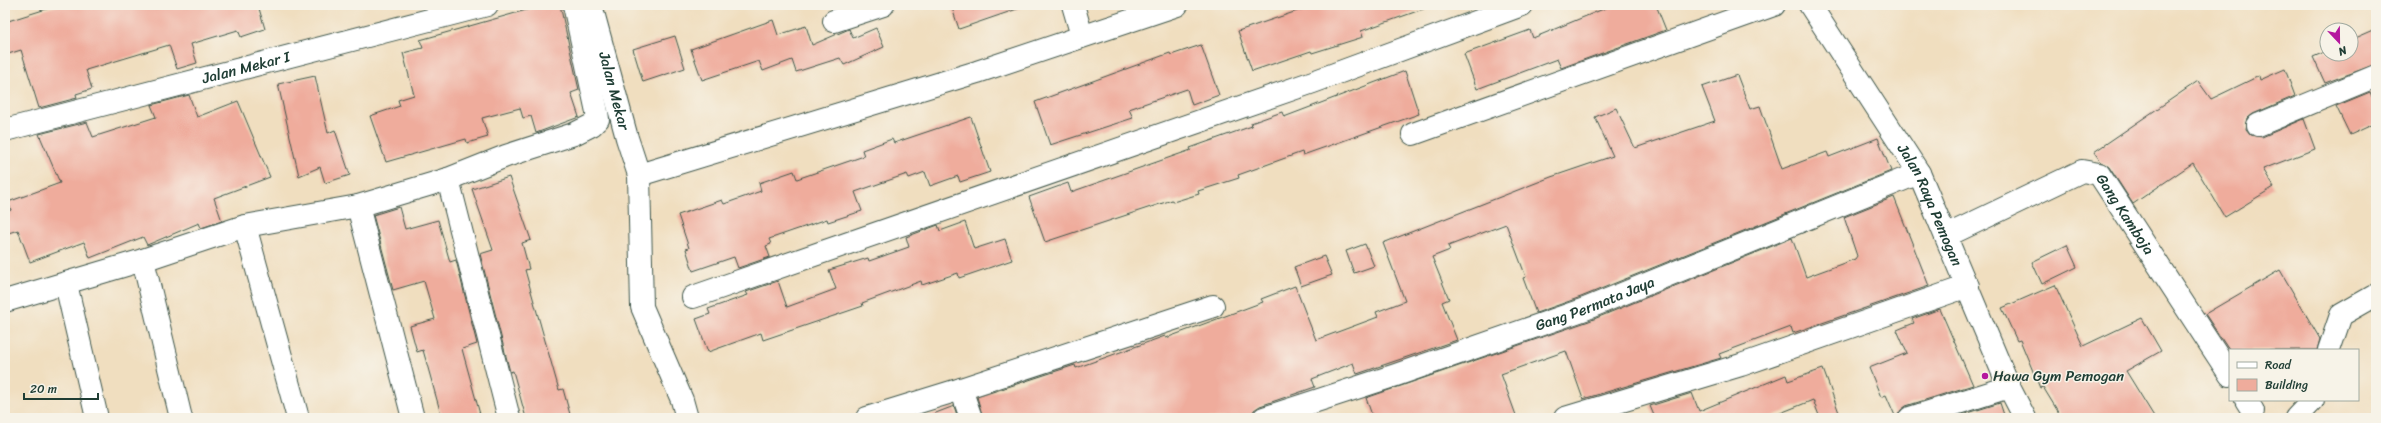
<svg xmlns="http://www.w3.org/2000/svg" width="2381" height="423" font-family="Sriracha,sans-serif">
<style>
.building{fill:#efac9c}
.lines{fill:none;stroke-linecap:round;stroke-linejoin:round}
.minor-casing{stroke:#3e5549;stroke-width:24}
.minor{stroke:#fff;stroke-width:22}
.poi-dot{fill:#b5179e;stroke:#f7f3e8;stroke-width:1.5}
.labels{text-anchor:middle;stroke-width:3;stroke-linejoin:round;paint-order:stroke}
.street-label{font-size:15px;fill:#1f3d34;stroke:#f7f3e8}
.poi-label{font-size:15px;fill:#1f3d34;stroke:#f7f3e8;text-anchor:start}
</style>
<rect width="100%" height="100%" fill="#f7f3e8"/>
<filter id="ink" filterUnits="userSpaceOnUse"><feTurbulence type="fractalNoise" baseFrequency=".025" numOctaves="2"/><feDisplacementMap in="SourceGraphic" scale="8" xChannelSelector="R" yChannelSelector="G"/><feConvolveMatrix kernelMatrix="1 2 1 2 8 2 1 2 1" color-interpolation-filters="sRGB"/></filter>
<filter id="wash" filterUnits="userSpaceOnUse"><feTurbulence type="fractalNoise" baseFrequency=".012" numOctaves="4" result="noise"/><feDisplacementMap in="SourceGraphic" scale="16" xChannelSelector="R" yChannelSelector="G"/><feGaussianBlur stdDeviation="0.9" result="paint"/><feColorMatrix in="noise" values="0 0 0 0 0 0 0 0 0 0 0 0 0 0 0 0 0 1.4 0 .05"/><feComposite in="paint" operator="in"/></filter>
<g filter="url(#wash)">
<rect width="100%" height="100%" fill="#f0debf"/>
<g id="blocks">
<g class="building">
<polygon points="59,5 258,5 265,29 241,37 238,30 191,44 197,63 177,69 169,45 86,70 92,89 76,94 77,98 39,108 21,50 5,55 5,22"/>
<polygon points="544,5 560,5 579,90 571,93 579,117 536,133 531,116 523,118 520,108 482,118 488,137 467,143 466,139 386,162 370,116 400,106 398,100 414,95 403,53 423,48 420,40"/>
<polygon points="951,5 1020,5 1020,8 959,29"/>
<polygon points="1315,5 1426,5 1426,8 1361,31 1363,37 1312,53 1311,51 1252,71 1238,31"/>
<polygon points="1613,5 1656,5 1666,30 1561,68 1557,59 1477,89 1464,54 1530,30 1533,38"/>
<polygon points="773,20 778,35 806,26 812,45 849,29 853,38 876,28 884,47 844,65 840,58 796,72 792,60 763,71 759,61 702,80 691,49"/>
<polygon points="2376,29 2376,64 2325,83 2313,57 2327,51 2327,54 2351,54 2351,40"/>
<polygon points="675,36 685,68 643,82 633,49"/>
<polygon points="1201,45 1219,95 1192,105 1187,89 1129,109 1133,118 1050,145 1035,102 1170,53 1171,55"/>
<polygon points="2285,69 2295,96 2253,114 2248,118 2246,129 2251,135 2262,137 2304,119 2315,149 2263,169 2274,187 2225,217 2193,163 2133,204 2109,167 2101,162 2094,152 2198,81 2211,99 2259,76 2260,80"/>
<polygon points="1405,71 1419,114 1303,155 1302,152 1238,175 1239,178 1198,191 1199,194 1173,202 1172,200 1045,242 1029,197 1068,183 1071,192 1191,150 1190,148 1252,126 1251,123 1282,112 1284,117"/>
<polygon points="1737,75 1750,109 1760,106 1782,169 1827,152 1829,157 1878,138 1891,171 1581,297 1536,313 1523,278 1526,277 1506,224 1448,246 1450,250 1432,257 1449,299 1442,302 1457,340 1357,374 1353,363 1312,379 1315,387 1260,406 1254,410 1252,418 983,418 977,397 1075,365 1076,368 1165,336 1166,338 1263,302 1261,299 1295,286 1316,340 1378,317 1376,312 1405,301 1383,243 1551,177 1613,156 1595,117 1616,108 1635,148 1715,121 1702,87"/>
<polygon points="315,76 328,133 335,130 350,175 325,183 320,167 299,176 278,84"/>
<polygon points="2370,92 2376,106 2376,123 2350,135 2336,106"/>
<polygon points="189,95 197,117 238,101 270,177 214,198 222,221 201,228 199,223 147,245 143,237 90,258 84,242 30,262 18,230 5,234 5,213 11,210 8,202 60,183 39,134 87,122 93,137 156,117 151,105"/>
<polygon points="971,117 990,172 960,182 958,176 930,186 925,172 909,178 907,174 855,192 862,211 828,222 827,219 769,239 771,244 766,246 770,257 738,268 734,257 693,271 686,249 689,248 678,215 722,200 724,204 761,191 759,183 794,171 797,179 864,156 862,150 892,139 894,143"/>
<polygon points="509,177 531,240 522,243 529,269 525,270 559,390 563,389 571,418 526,418 513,371 510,372 480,254 493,250 472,189"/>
<polygon points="1894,197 1929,286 1793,333 1791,327 1719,354 1721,358 1583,399 1566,351 1501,374 1517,418 1373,418 1366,398 1589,321 1792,238 1806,277 1855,259 1857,256 1844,217"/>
<polygon points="399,207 405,229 438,220 450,262 456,260 477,344 462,349 481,418 442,418 423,350 417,352 410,326 435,319 424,281 393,290 373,215"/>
<polygon points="965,222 974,249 1005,239 1012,260 959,278 958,273 922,285 921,281 862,303 863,306 763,340 761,333 708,352 696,319 710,314 708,309 748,295 746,292 778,281 787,307 836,289 829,270 868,258 869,261 909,247 906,237 938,225 940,231"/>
<polygon points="1365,244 1374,266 1354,273 1346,251"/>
<polygon points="2067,245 2077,267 2042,284 2032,262"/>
<polygon points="1324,256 1332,275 1301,286 1294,267"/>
<polygon points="2280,270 2320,339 2317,350 2229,350 2205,314"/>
<polygon points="2055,285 2083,346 2142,318 2161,351 2126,371 2155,418 2062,418 2043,387 2040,388 2020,340 2017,341 2002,308"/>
<polygon points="1940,309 1973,385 1906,406 1901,410 1896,418 1886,395 1881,397 1869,368 1907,353 1897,330 1914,323 1912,319"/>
<polygon points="1823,369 1841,418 1820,418 1813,400 1768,418 1655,418 1650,406 1692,393 1699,411 1786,375 1788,381"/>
<polygon points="2000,403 2005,418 1952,418"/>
<polygon points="954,406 958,418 928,418 928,416"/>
</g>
</g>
</g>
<g filter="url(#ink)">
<use href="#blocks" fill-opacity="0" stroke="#3e5549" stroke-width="1"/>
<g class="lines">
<defs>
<g id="minor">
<path id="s1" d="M591 5 627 138 639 175 642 307 682 400 687 418"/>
<polyline points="1073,5 1082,36"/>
<path id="s2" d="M1810 5 1919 173 2009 387 2025 418"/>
<polyline points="834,21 883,5"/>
<polyline points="2258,125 2376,76"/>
<path id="s3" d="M5 130 487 5"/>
<polyline points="1413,134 1774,5"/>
<polyline points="639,175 977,72 1177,5"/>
<polyline points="448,179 509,418"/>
<polyline points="358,206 413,418"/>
<polyline points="245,226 298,418"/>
<path id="s4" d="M1946 236 2082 171 2099 174 2230 375"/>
<polyline points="143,260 181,418"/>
<polyline points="66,284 97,418"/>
<polyline points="693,297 1313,82 1522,5"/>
<polyline points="5,301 143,260 245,226 358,206 448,179 506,156 574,134 592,125 598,119 597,112 574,5"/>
<polyline points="2329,350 2341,315 2376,295"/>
<polyline points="961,389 971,418"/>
<polyline points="2246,400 2253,411"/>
<polyline points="867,418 961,389 1213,306"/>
<path id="s5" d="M1264 418 1396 375 1585 309 1919 173"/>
<polyline points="1565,418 1741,365 1968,286"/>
<polyline points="1910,418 2009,387"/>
<polyline points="2296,418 2313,400"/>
</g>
</defs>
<use href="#minor" class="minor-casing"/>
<use href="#minor" class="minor"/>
</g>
</g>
<circle class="poi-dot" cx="1985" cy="376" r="4"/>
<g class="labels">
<g class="street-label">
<text dy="5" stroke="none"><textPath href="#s3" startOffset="249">Jalan Mekar I</textPath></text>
<text dy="5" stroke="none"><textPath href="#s1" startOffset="89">Jalan Mekar</textPath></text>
<text dy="5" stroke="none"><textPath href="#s2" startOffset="234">Jalan Raya Pemogan</textPath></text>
<text dy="5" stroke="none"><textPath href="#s4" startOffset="216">Gang Kamboja</textPath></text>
<text dy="5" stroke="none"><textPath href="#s5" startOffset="350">Gang Permata Jaya</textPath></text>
</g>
<g class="poi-label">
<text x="1993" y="381">Hawa Gym Pemogan</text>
</g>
</g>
<rect width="2381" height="423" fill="none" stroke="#f7f3e8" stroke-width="20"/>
<rect x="2229" y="349" width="130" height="52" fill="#f7f3e8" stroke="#a1aaa0"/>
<rect x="2237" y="362" width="20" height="6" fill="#ffffff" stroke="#a1aaa0"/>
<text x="2265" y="369" font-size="12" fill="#1f3d34">Road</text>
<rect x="2237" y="379" width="20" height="12" fill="#efac9c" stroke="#a1aaa0"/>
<text x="2265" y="389" font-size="12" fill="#1f3d34">Building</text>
<g transform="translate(2339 42) rotate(158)"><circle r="19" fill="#f7f3e8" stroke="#a1aaa0"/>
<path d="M0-3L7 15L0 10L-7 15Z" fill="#b5179e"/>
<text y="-6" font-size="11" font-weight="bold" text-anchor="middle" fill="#1f3d34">N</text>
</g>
<path d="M24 393v6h74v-6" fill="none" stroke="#1f3d34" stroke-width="2"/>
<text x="30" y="393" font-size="12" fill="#1f3d34" stroke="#f7f3e8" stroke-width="3" paint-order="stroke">20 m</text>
</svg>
